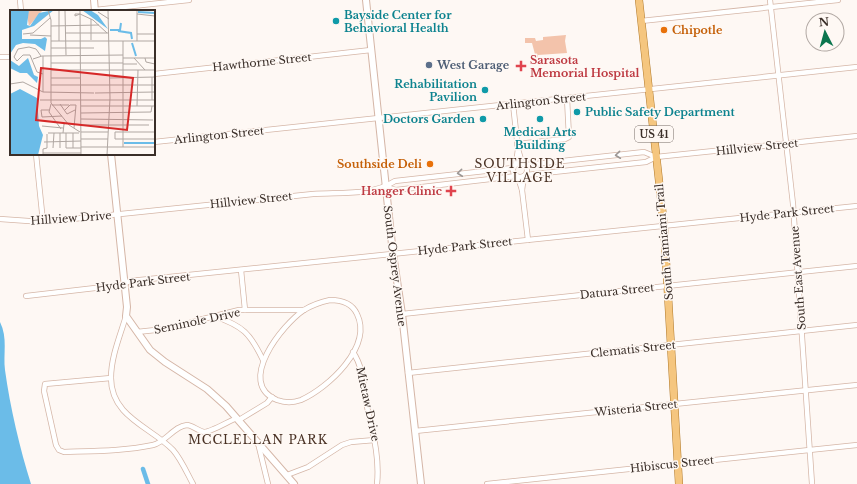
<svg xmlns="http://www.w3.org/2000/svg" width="857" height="484" font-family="'Libre Baskerville',serif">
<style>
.green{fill:#f3c3ab}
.water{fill:#6bbce8}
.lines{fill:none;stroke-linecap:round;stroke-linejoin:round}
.canal{stroke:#6bbce8;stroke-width:4.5}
.street-casing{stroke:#d5b6a7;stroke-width:6}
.secondary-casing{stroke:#d5b6a7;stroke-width:8}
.primary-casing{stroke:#b07829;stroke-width:8}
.street{stroke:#fff;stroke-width:4.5}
.secondary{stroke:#fff;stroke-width:6}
.primary{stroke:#f5c67f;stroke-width:7}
.oneway{stroke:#9c9694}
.culture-dot{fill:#0f9aa8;stroke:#fef8f4;stroke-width:1.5}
.food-dot{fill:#e8710a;stroke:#fef8f4;stroke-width:1.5}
.service-dot{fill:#5c6f8a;stroke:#fef8f4;stroke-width:1.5}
.health-dot{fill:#e0444e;stroke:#fef8f4;stroke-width:1.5}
.labels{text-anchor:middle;stroke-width:3;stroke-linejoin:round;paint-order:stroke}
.shield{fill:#fef8f4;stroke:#756b65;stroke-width:1}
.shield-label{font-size:10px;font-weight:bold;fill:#3a2e28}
.culture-label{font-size:11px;font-weight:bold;fill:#0d838f;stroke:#fef8f4;text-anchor:start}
.food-label{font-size:11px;font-weight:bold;fill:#c56008;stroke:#fef8f4;text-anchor:start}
.health-label{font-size:11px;font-weight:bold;fill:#be3a42;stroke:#fef8f4;text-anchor:start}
.street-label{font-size:11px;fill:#3a2e28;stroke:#fef8f4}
.service-label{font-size:11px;font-weight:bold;fill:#4e5e75;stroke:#fef8f4;text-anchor:start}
.neighbourhood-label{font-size:12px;letter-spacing:1px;fill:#4a3225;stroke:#fef8f4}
.inset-river{fill:none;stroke:#6bbce8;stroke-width:2}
.inset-road{fill:none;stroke:#b0a7a2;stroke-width:1}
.view{fill:#d62828;fill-opacity:0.15;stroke:#d62828;stroke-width:2}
.inset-edge{fill:none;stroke:#3a2e28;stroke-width:2}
</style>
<rect width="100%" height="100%" fill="#fef8f4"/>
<polygon class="green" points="566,35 565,41 567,53 538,55 538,58 536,58 532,43 525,43 525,38 535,38 536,41 543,40 543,37"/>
<path class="water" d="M0 322C8 338 3 354 5 370 10 407 20 449 31 484H0Z"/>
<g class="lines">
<polyline class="canal" points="143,469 148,484"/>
<defs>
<g id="street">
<polyline points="20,0 21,11"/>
<polyline points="770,0 793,204 812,484"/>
<polyline points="95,10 189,0"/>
<polyline points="641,21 838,0"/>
<polyline points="0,57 11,57"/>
<polyline points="154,74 371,50"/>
<polyline points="513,104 518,149 516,164"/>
<polyline points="154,142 857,67"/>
<polyline points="517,144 565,139 569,137 567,98"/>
<polyline points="518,149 522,163"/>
<polyline points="36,154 43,222"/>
<circle cx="520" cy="170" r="7"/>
<polyline points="526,165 644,152 656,157"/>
<polyline points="526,175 646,162 656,157 857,136"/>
<polyline points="518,177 522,190 528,240"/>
<polyline points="386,187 396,190 516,176"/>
<polyline points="522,190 524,176"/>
<path d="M0 219 43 222 313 194C340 192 372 196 395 181L513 168"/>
<polyline points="241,270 245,310"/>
<polyline points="26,296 121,285 130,281 857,206"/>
<path d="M330 300C342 300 352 303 357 314 373 347 328 388 301 400 293 403 285 403 277 400 235 383 283 324 304 310 312 305 321 302 330 300Z"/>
<polyline points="402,314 857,266"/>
<path d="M126 316C120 336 111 357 111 378 111 417 151 427 173 450 181 459 187 473 193 484"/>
<path d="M214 316C243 326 250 333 263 360"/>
<polyline points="137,332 174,328 195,321 239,310 304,310"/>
<path d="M353 352C364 369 363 384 366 402 372 430 380 456 377 484"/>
<polyline points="408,373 857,325"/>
<path d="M111 378 45 384 44 391 56 445 59 450 64 452C93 451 125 451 153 445 166 442 174 426 187 425 192 425 198 431 204 432 211 432 229 421 237 418"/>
<polyline points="239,420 267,403 272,397"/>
<polyline points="415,431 857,385"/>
<polyline points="258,443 268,484"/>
<polyline points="287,475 308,467 342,445 351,442 375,440"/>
<polyline points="487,484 857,445"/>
</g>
<g id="secondary">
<polyline points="94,0 95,11"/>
<polyline points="366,0 393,254 402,314 421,484"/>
<polyline points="111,154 127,307 126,316 150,350 165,362 207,389 226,406 294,484"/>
</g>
<polyline id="primary" points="639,0 664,226 679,484"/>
</defs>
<use href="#street" class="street-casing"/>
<use href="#secondary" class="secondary-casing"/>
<use href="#primary" class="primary-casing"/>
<use href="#street" class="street"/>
<use href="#secondary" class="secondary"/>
<use href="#primary" class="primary"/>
</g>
<defs><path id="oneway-chevron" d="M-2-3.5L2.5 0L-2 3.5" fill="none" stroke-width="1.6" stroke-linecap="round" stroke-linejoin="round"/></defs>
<g class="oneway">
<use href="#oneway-chevron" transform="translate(618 155) rotate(174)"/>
<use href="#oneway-chevron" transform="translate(460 173) rotate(174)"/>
</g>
<g class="culture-dot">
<circle cx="336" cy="21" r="4"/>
<circle cx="485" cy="90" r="4"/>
<circle cx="577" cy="112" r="4"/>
<circle cx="483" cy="119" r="4"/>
<circle cx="540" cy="119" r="4"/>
</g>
<g class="food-dot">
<circle cx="664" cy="30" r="4"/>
<circle cx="430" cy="164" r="4"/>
</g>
<circle class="service-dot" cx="429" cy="65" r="4"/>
<g class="health-dot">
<path d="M519 60h4v4h4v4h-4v4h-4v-4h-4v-4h4z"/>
<path d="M449 185h4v4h4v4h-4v4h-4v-4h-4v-4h4z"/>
</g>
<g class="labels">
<rect class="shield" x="635" y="126" width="38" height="16" rx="3"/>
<g class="shield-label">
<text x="654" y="138">US 41</text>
</g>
<g class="culture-label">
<text x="344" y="19">Bayside Center for<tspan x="344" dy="13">Behavioral Health</tspan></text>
<text x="477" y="88" text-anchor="end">Rehabilitation<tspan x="477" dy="13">Pavilion</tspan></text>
<text x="585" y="116">Public Safety Department</text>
<text x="475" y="123" text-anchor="end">Doctors Garden</text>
<text x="540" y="136" text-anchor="middle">Medical Arts<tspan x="540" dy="13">Building</tspan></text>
</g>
<g class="food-label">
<text x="672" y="34">Chipotle</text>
<text x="422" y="168" text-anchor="end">Southside Deli</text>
</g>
<g class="health-label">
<text x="530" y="64">Sarasota<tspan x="530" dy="13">Memorial Hospital</tspan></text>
<text x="442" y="195" text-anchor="end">Hanger Clinic</text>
</g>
<g class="street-label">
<text transform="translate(262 62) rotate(-6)" y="4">Hawthorne Street</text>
<text transform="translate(541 101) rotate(-6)" y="4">Arlington Street</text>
<text transform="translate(219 135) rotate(-6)" y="4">Arlington Street</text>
<text transform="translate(757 147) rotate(-6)" y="4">Hillview Street</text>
<text transform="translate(251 200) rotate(-6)" y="4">Hillview Street</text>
<text transform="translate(787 213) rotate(-6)" y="4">Hyde Park Street</text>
<text transform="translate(71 218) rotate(-4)" y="4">Hillview Drive</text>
<text transform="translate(664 242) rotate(-95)" y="4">South Tamiami Trail</text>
<text transform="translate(465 246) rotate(-6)" y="4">Hyde Park Street</text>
<text transform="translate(395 266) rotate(83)" y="4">South Osprey Avenue</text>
<text transform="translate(798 278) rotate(-94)" y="4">South East Avenue</text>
<text transform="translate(143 282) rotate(-7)" y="4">Hyde Park Street</text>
<text transform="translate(617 291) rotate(-6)" y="4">Datura Street</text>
<text transform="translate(197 321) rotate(-12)" y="4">Seminole Drive</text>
<text transform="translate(633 349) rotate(-6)" y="4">Clematis Street</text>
<text transform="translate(368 404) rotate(78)" y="4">Mietaw Drive</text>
<text transform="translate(636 408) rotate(-6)" y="4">Wisteria Street</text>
<text transform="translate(672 464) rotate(-6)" y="4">Hibiscus Street</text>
</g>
<g class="service-label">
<text x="437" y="69">West Garage</text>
</g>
<g class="neighbourhood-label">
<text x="520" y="168">SOUTHSIDE<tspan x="520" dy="14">VILLAGE</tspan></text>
<text x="258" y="444">MCCLELLAN PARK</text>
</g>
</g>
<g transform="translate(10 10)">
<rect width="145" height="145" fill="#fef8f4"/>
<path d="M19 0 32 1 19 16 17 5Z" fill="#f3c3ab"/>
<path d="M0 0H19L17 15 20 16 29 3 44 0 24 16 12 20V29H31L35 27 37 29 35 41 25 34 13 33 6 35 0 44ZM72 0H80L88 5 98 19ZM18 48 24 65 28 67 27 73 17 63H10L0 58V50L9 56ZM10 79 27 88 29 116 33 125 28 145H0V84Z" fill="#6bbce8"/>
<path class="inset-river" d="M128 2 145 3M100 20H110L111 13M108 21 121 23 122 29M122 33 126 46M114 133H145"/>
<path class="inset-road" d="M38 0 41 10V93L59 115 70 122M70 0 71 145M127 0V31M49 1V31M55 1 56 45M88 2 99 9M65 4H70L65 6ZM70 4 83 10 97 23M127 4 145 6M81 9V30M41 16 89 15M56 23H99M13 24 23 23 40 8M127 24H145M20 25 41 26M41 31H145M41 38H84M31 46 26 39 19 37 8 39 4 47 7 51 13 45H20L27 62 33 64M33 46V82M113 48H145M124 48 135 60M135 48 136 52 145 54M23 49 32 46 113 45M41 53H113M113 54H127M41 60H145M41 68H70M100 68 145 67M0 74 13 72 33 82 84 83M41 75H145M85 83 145 82M30 90H145M142 90V67M41 94 39 102 51 119M50 94 57 104 65 100M42 95H59M71 96H145M127 96 128 60M39 100H31L32 107 52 106M55 100 60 95H66L64 118M71 103 141 102 142 96M71 109 143 110M71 115H139M32 116 53 118M71 122H98M145 122H105V129H145M38 123H69M53 123 54 114 57 113M56 123V138H71M71 129H98M34 132 71 131M71 137H145M113 137V31M43 138 44 123M50 138V123M63 138V123M33 143H71M33 144V139L37 138V124M97 145 100 88 98 0"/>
<path class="view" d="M31 58 123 68 117 120 26 110Z"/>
<rect width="145" height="145" class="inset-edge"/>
</g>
<g transform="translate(825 32) rotate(354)"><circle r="19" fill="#fef8f4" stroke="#b0a7a2"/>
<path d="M0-3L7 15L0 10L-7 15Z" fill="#0b754e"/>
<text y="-6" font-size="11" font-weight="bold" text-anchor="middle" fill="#3a2e28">N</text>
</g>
</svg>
